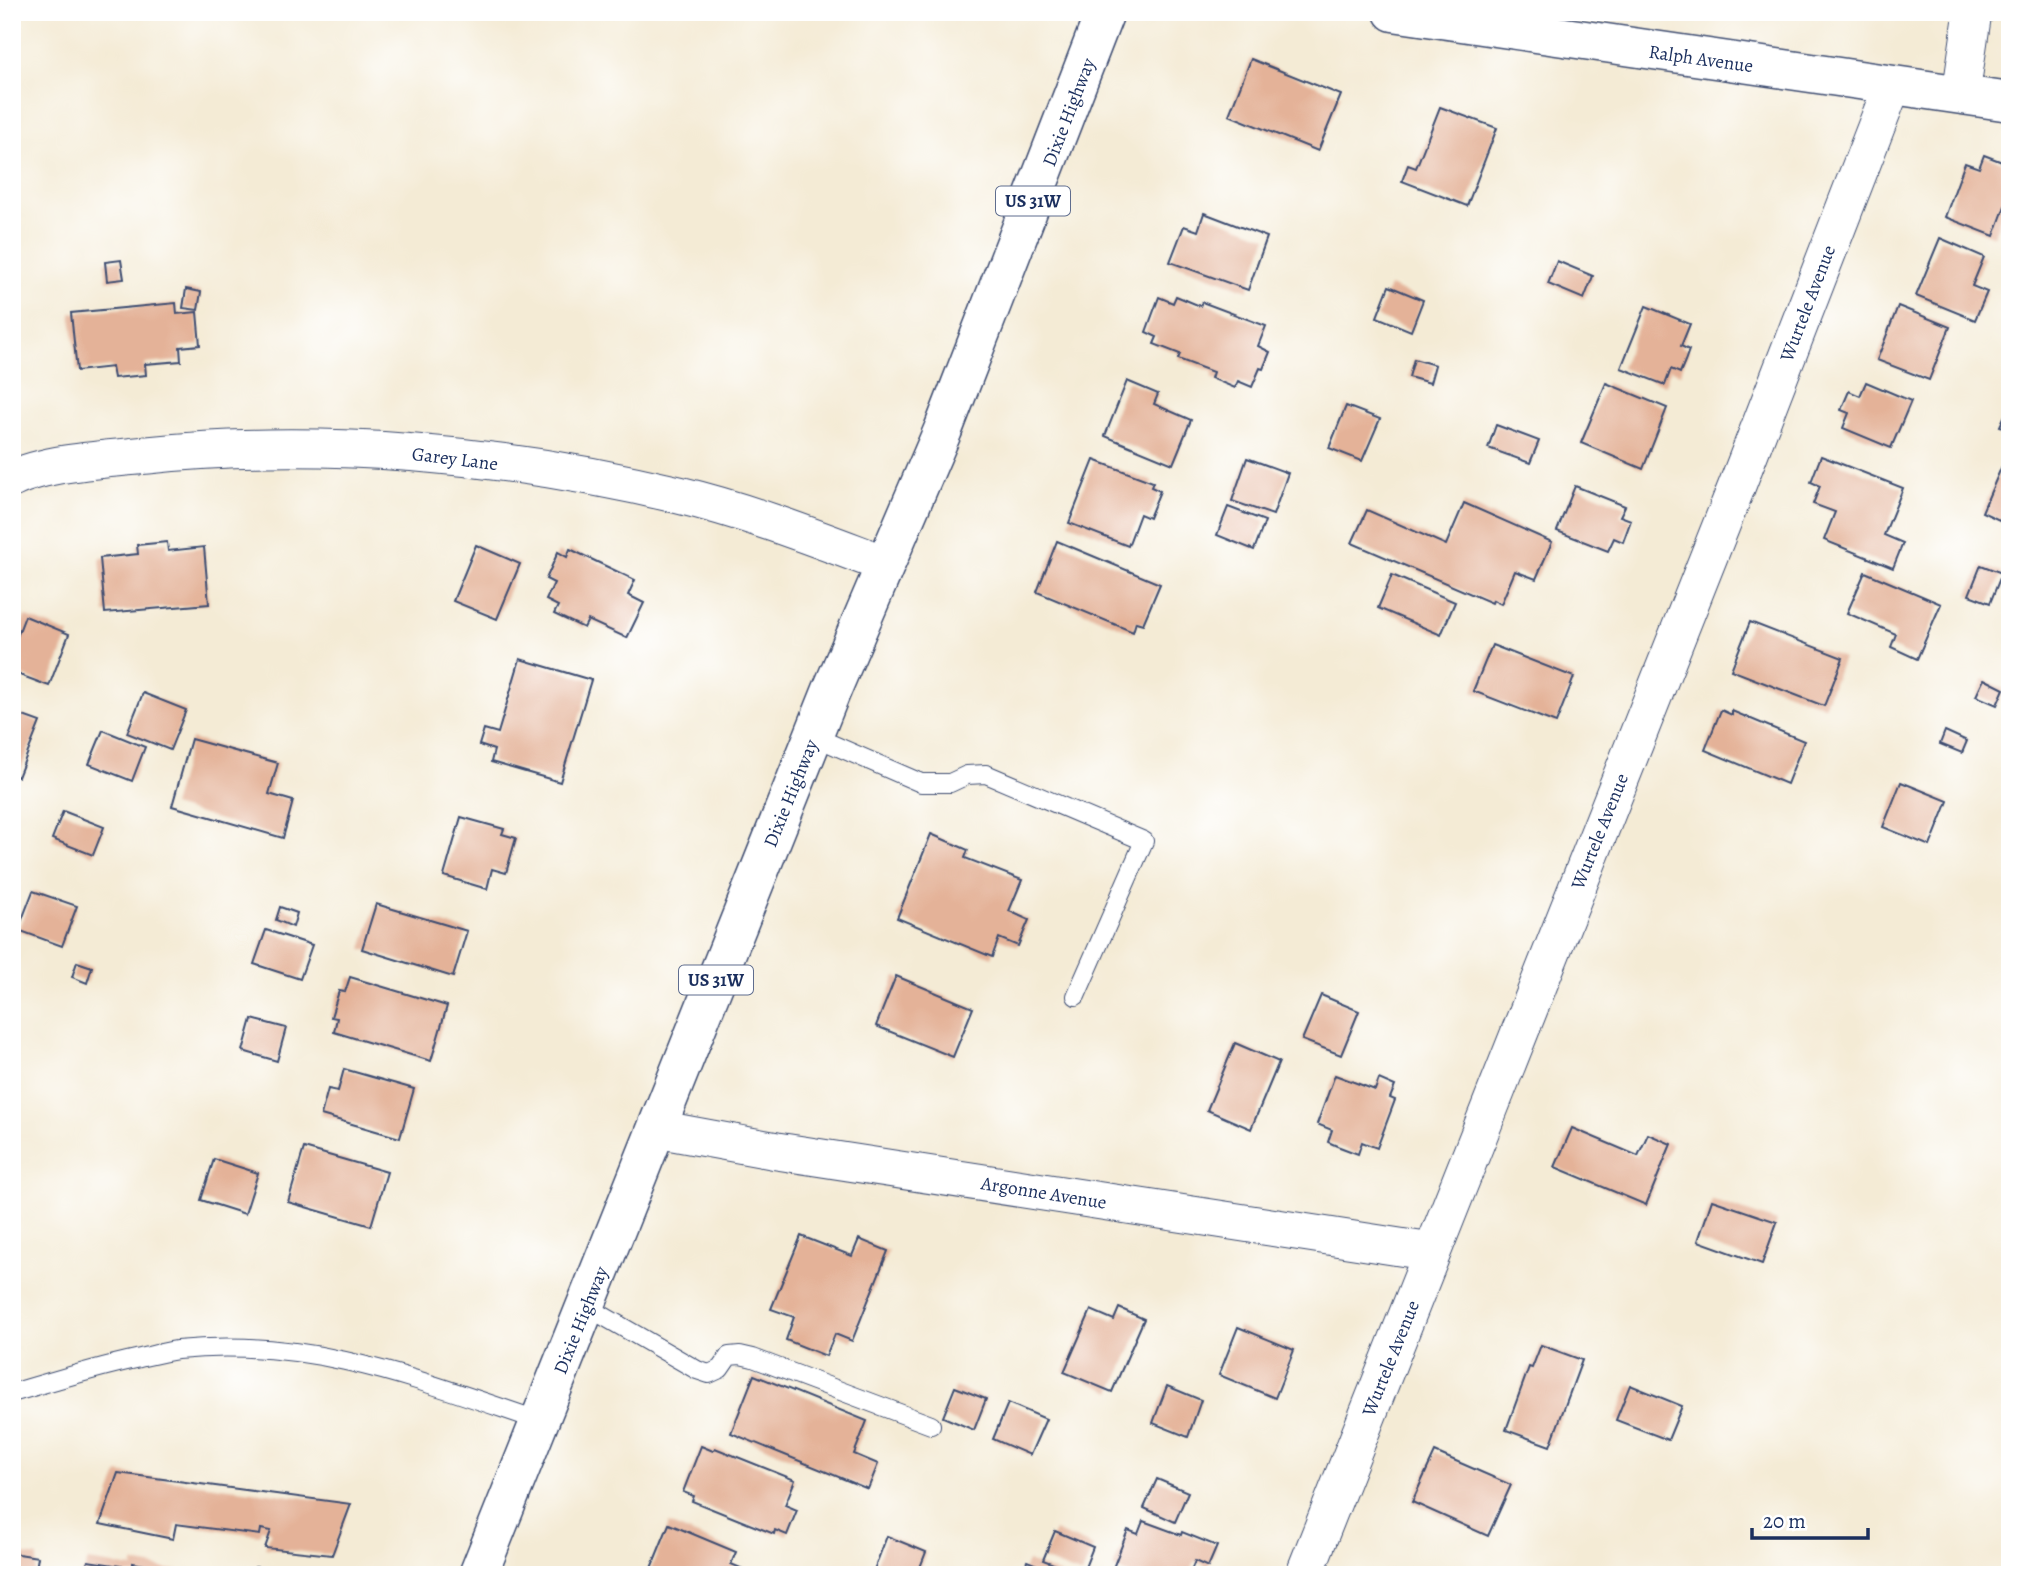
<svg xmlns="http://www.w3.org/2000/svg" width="2022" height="1587" font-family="Alegreya,serif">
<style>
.building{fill:#e4b298}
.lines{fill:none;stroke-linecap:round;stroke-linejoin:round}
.service-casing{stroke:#3c4b70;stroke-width:20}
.minor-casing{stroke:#3c4b70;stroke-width:39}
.tertiary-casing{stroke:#3c4b70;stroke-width:41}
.primary-casing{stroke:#3c4b70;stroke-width:41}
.service{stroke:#fff;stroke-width:18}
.minor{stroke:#fff;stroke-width:37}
.tertiary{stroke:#fff;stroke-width:38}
.primary{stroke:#fff;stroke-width:38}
.labels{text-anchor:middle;stroke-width:5;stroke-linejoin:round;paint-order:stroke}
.shield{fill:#fff;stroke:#5f6d8e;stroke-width:2}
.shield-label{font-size:18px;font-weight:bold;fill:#1b2f5e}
.street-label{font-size:19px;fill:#1b2f5e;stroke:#fff}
</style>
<rect width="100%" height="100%" fill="#fff"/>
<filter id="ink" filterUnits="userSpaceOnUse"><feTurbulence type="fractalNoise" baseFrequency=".0143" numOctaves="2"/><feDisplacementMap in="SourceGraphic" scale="14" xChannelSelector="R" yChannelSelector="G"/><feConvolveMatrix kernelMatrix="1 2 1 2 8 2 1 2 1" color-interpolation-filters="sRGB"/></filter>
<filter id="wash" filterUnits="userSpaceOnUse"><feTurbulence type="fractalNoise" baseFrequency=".00686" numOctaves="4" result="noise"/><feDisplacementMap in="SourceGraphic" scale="28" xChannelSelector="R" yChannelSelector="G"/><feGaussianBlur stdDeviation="1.57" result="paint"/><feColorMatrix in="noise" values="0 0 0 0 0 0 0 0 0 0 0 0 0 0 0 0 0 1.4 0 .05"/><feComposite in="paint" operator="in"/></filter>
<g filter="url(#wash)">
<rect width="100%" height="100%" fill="#f4ebd5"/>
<g id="blocks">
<g class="building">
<polygon points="1251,59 1341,95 1318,151 1229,115"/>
<polygon points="1440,107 1497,128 1467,206 1402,181 1408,165 1416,168"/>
<polygon points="1984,155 2010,165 2010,208 2005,206 1994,236 1945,217 1965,163 1979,168"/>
<polygon points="1204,213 1267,237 1248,290 1170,262 1184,226 1198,231"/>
<polygon points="1940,238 1984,257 1972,286 1987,292 1975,320 1916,296"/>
<polygon points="121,260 124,279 107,281 105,262"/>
<polygon points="1557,261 1593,276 1584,299 1548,284"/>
<polygon points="1389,286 1423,300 1411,331 1377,317"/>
<polygon points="186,289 201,292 198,310 183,308"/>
<polygon points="1176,296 1200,306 1202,302 1266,326 1258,346 1270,352 1263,369 1260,368 1252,387 1238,381 1235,388 1211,378 1213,372 1178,359 1180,354 1154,344 1157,337 1146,332 1159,297 1173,303"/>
<polygon points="176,303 177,314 197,312 200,345 180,347 181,361 145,364 146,375 114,378 112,367 77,371 71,313"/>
<polygon points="1646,306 1690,324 1681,346 1689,350 1685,361 1680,373 1671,369 1665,385 1621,368"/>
<polygon points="1898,306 1950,327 1929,380 1877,360"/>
<polygon points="1414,359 1435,365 1430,383 1409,377"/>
<polygon points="1127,381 1158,394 1154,404 1191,420 1173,464 1105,436"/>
<polygon points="1866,382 1911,401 1891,448 1843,428 1849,413 1841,410 1849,391 1860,396"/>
<polygon points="1606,383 1667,408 1643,469 1581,443"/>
<polygon points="2010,404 2010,430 2000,426"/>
<polygon points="1346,406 1380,419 1362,461 1329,448"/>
<polygon points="1496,425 1539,441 1530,463 1488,448"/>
<polygon points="1821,456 1903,488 1884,535 1903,543 1893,568 1824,540 1835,512 1813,504 1820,486 1811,482"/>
<polygon points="1247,458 1288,473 1273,515 1232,501"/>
<polygon points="1094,460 1153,482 1151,487 1160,491 1149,518 1140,514 1128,546 1069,523"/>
<polygon points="2004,461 2010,464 2010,525 1982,512"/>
<polygon points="1575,486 1625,506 1620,516 1631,520 1623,542 1614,538 1608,551 1557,531"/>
<polygon points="1464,503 1552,542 1536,579 1515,571 1501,604 1493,600 1492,603 1352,543 1367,510 1446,545"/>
<polygon points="1228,507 1265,521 1254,550 1217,535"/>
<polygon points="1057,541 1160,584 1143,624 1136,622 1133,632 1037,592"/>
<polygon points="167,542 168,551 204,547 209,604 105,613 100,558 138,554 137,545"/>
<polygon points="476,545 520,564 497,619 453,601"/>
<polygon points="570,549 635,580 628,595 644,603 627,638 588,620 584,628 554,614 558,606 546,600 554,583 546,579 558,552 567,557"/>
<polygon points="1981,565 2002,573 1990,603 1969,595"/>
<polygon points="1865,572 1941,604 1917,659 1891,647 1896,634 1847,613"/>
<polygon points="1392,575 1455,602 1441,635 1378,608"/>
<polygon points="25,616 69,634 49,686 12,672 12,650"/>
<polygon points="1750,622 1843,658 1824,706 1731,670"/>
<polygon points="1492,645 1574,677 1556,723 1473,691"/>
<polygon points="520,659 591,680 560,782 491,762 494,750 479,745 484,729 498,733"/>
<polygon points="1984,679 2004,689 1997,705 1976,696"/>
<polygon points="143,693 186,710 170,750 127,733"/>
<polygon points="1721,710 1732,715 1732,711 1804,741 1787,784 1705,750"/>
<polygon points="12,712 40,722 18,777 12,774"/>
<polygon points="103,730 145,747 132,781 89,764"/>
<polygon points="1945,731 1967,741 1962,753 1940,744"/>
<polygon points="191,739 278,763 269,794 293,801 283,838 172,806"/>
<polygon points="1901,782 1948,801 1930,846 1883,827"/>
<polygon points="63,811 104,827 93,855 52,839"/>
<polygon points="461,817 504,829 502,834 516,838 506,873 492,869 487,889 444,876"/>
<polygon points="931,834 968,850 965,858 1022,880 1009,911 1029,920 1018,946 999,938 992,957 897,918"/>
<polygon points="33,891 77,906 62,946 18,930"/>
<polygon points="376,904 467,931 453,977 362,949"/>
<polygon points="280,907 297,913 293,927 276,920"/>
<polygon points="266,930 312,945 300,979 254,964"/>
<polygon points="77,962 92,967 87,983 72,977"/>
<polygon points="896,976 973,1008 953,1057 876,1026"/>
<polygon points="350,977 447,1006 431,1061 334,1032 337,1018 331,1017 339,991 345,992"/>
<polygon points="1321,995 1359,1011 1341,1055 1302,1040"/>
<polygon points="252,1019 286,1028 277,1061 243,1051"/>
<polygon points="1235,1043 1279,1062 1251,1129 1207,1110"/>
<polygon points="344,1069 414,1089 400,1138 321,1115 328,1089 338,1091"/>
<polygon points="1335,1075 1375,1090 1379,1079 1395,1086 1390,1098 1395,1100 1377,1148 1362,1142 1358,1154 1337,1146 1328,1142 1332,1130 1317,1124"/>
<polygon points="1572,1128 1638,1156 1648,1134 1671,1144 1646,1205 1555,1167"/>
<polygon points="304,1148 387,1172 371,1226 288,1202"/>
<polygon points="214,1159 258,1173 245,1214 201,1200"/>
<polygon points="1712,1200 1777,1222 1762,1264 1698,1241"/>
<polygon points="801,1236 852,1256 859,1239 888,1251 852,1341 835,1334 826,1356 786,1340 794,1317 771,1309"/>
<polygon points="1119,1308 1144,1319 1112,1392 1064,1372 1091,1310 1114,1320"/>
<polygon points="1238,1327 1294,1350 1275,1398 1219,1375"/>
<polygon points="1541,1345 1582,1360 1550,1446 1506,1430 1529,1367 1532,1368"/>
<polygon points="754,1375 867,1421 854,1454 878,1464 868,1489 731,1433"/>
<polygon points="1630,1385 1682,1406 1668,1440 1616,1420"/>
<polygon points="1167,1386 1201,1400 1188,1437 1153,1423"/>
<polygon points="955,1387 986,1399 974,1430 943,1417"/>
<polygon points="1008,1403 1046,1419 1030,1455 993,1439"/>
<polygon points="701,1446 713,1451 715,1448 795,1480 785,1505 797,1510 787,1535 775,1530 774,1534 692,1501 694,1496 683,1492"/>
<polygon points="1435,1452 1511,1485 1488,1536 1412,1502"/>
<polygon points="118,1473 351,1504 332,1555 265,1548 271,1531 261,1529 260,1535 176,1524 173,1539 100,1524"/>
<polygon points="1157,1479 1188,1492 1175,1522 1144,1508"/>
<polygon points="1143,1521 1181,1535 1182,1532 1217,1546 1208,1567 1195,1561 1189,1575 1130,1575 1113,1568 1128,1530 1138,1534"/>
<polygon points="669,1524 736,1552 731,1564 757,1575 654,1575 649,1573"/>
<polygon points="1055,1531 1093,1547 1082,1575 1043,1560"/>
<polygon points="887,1536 926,1552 917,1575 872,1575"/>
<polygon points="12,1553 38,1557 35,1575 12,1575"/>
<polygon points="88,1561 133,1568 133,1563 201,1575 82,1575"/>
<polygon points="1027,1561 1062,1575 1021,1575"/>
<polygon points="255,1567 324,1573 323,1575 254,1575"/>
</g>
</g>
</g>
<g filter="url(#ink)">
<use href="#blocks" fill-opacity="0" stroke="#3c4b70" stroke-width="2"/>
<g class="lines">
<defs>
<g id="service">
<polyline points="813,736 921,783 950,783 967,775 986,774 1144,841 1076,996"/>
<polyline points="586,1306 697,1370 709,1374 720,1369 729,1356 740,1355 753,1358 931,1425"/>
<path d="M12 1393C53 1381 94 1368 136 1359 149 1356 163 1352 177 1350 309 1336 418 1380 540 1421"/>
</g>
<g id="minor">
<polyline points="1961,94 1973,12"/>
<path d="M12 479C47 462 109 459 148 455 322 437 509 454 679 495 750 512 818 539 885 564"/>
<polyline points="657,1129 777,1151 1432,1252"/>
<polyline points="1304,1575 1738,483 1892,86"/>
</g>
<polyline id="tertiary" points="1393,12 2010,102"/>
<polyline id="primary" points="478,1575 831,692 943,430 1105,12"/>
</defs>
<use href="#service" class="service-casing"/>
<use href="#minor" class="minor-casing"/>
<use href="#tertiary" class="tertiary-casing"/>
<use href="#primary" class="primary-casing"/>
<use href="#service" class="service"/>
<use href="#minor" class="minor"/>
<use href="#tertiary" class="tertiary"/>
<use href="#primary" class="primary"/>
</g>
</g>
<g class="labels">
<g class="shield">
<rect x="996" y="186.5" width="74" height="29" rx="5"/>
<rect x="679" y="965.5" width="74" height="29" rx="5"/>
</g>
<g class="shield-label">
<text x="1033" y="207">US 31W</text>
<text x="716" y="986">US 31W</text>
</g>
<g class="street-label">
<text transform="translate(1701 58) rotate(8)" y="7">Ralph Avenue</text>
<text transform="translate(1068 112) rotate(-69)" y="7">Dixie Highway</text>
<text transform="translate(1807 303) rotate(-69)" y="7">Wurtele Avenue</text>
<text transform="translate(455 458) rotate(7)" y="7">Garey Lane</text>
<text transform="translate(790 793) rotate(-68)" y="7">Dixie Highway</text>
<text transform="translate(1599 831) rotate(-68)" y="7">Wurtele Avenue</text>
<text transform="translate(1044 1192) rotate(9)" y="7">Argonne Avenue</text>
<text transform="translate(580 1320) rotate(-68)" y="7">Dixie Highway</text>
<text transform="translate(1390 1358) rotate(-68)" y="7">Wurtele Avenue</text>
</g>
</g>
<rect width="2022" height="1587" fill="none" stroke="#fff" stroke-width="42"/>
<path d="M1752 1528v10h116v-10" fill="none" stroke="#1b2f5e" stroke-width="3.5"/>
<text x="1763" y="1528" font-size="21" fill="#1b2f5e" stroke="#ffffff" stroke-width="5" paint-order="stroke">20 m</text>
</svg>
